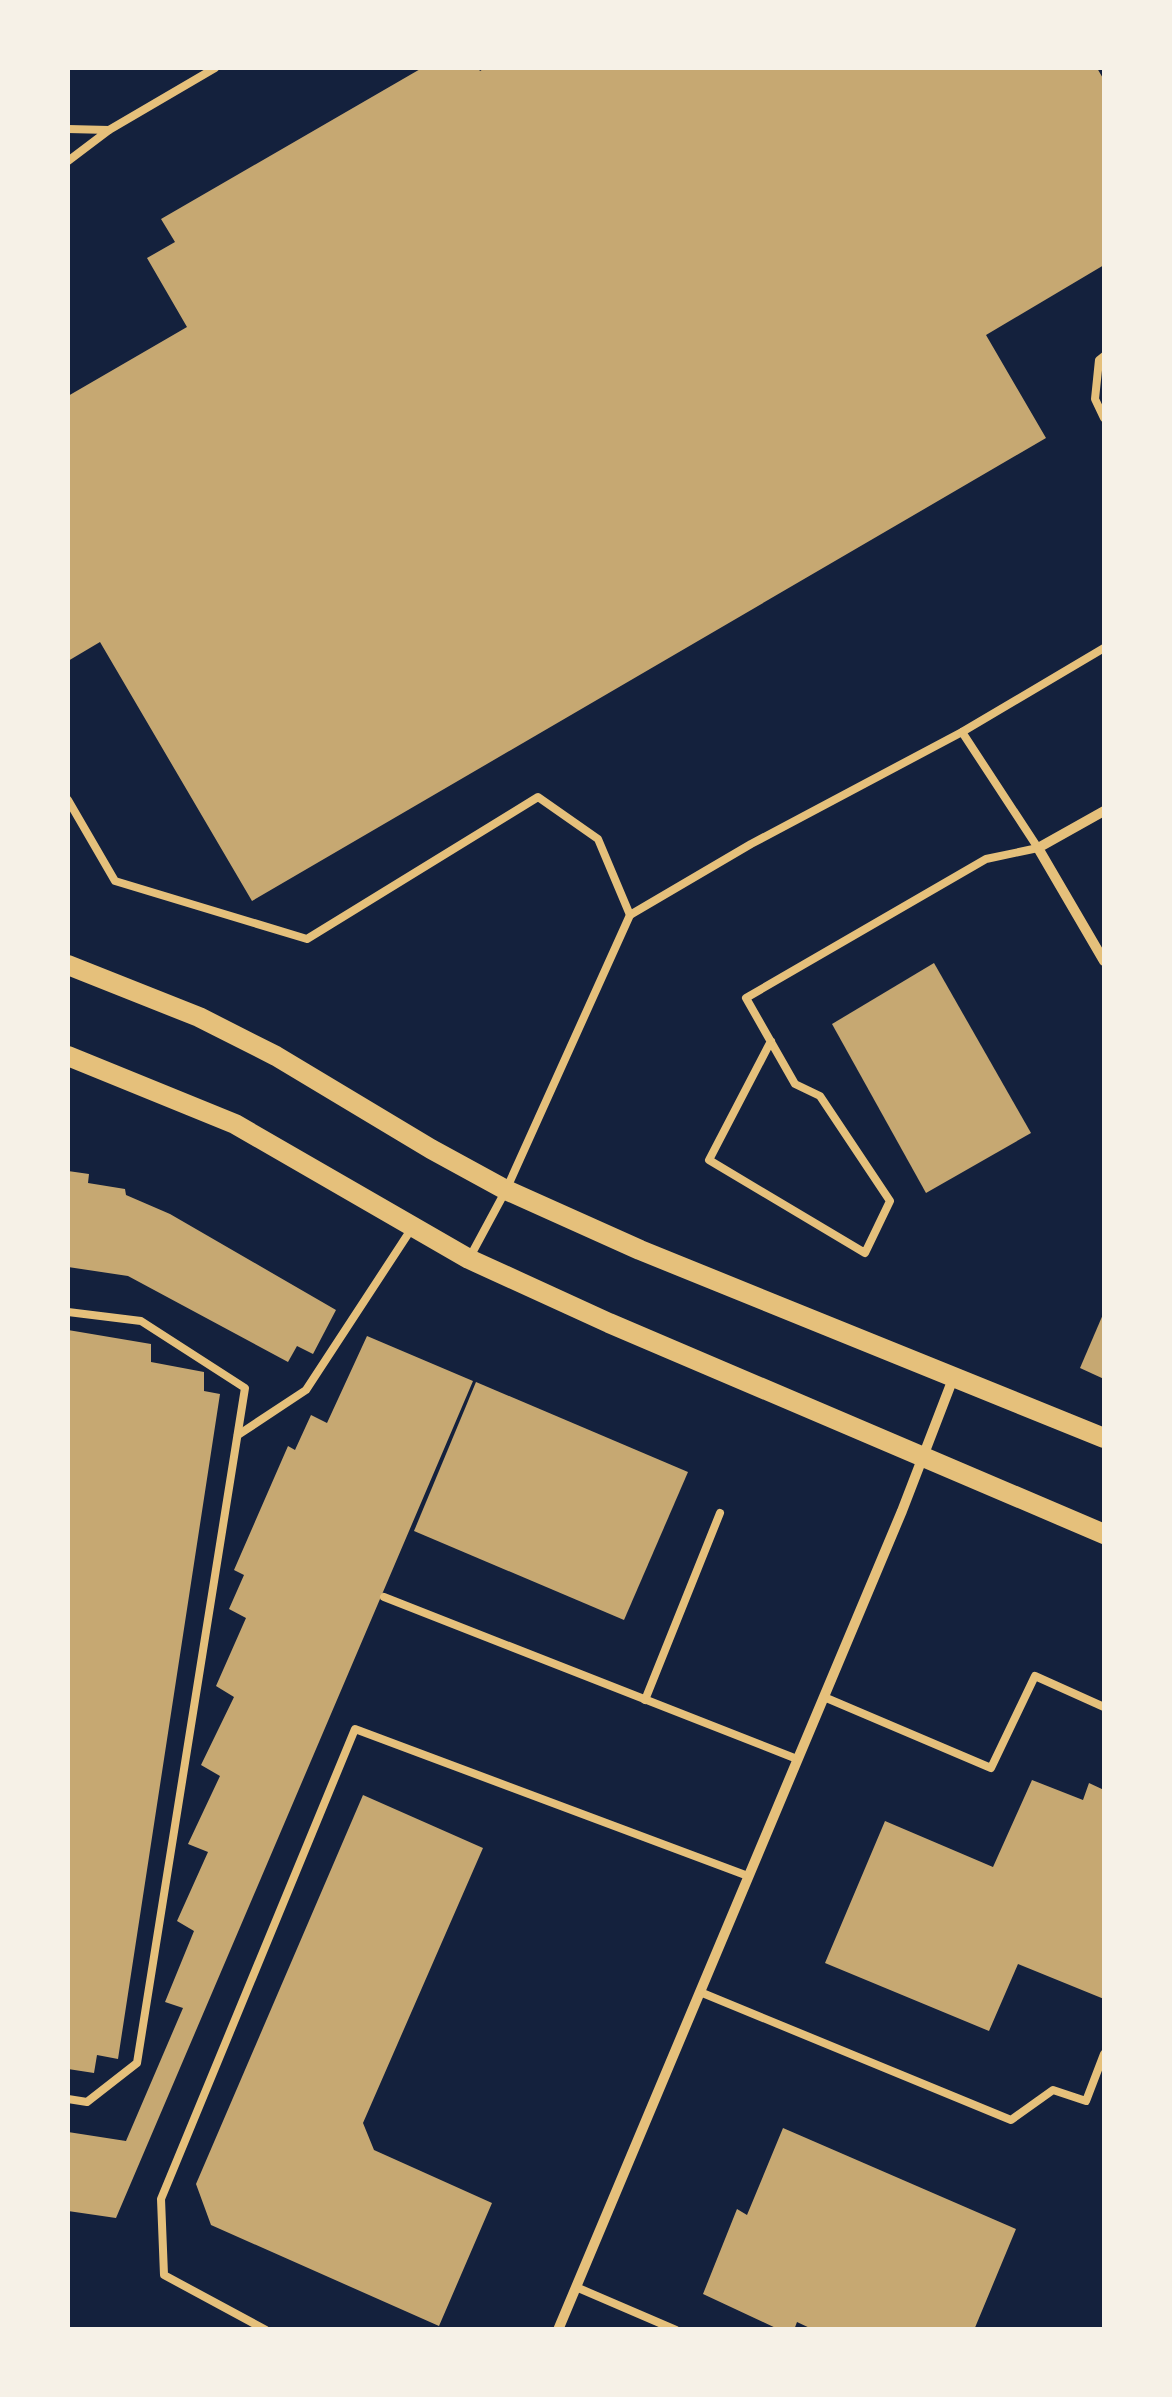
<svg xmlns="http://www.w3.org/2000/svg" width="1172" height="2397" font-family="Overpass,sans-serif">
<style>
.building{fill:#c6a872}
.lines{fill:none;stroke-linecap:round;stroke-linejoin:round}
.service{stroke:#e5c07b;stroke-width:8}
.minor{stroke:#e5c07b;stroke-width:10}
.secondary{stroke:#e5c07b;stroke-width:20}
</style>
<rect width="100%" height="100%" fill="#14213d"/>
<g class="building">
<polygon points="422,68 478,68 480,71 485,68 1097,68 1104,80 1104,265 986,335 1046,438 252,901 100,642 68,661 68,396 187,327 147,258 175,242 161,219"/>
<polygon points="934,963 1031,1133 926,1193 832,1024"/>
<polygon points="68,1171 89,1174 88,1183 125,1189 126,1195 170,1214 336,1310 313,1354 297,1346 288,1362 128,1276 68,1267"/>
<polygon points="1104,1312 1104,1379 1080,1368"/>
<polygon points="68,1330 151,1344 151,1362 204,1372 204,1391 220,1394 118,2059 97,2055 94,2073 68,2069"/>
<polygon points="367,1336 473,1381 116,2218 68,2211 68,2132 126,2141 183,2008 165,2002 194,1931 177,1921 208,1852 188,1844 220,1776 201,1765 234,1697 216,1686 246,1618 229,1609 244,1575 234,1570 288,1446 295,1450 311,1415 327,1423"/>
<polygon points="476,1382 688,1472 624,1620 414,1531"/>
<polygon points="1032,1780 1083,1800 1089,1783 1104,1790 1104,1999 1018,1964 989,2031 825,1963 885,1821 993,1867"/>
<polygon points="363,1795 483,1848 363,2123 374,2150 492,2203 439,2326 211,2225 196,2184"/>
<polygon points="783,2128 1016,2229 974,2330 814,2330 797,2322 794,2330 780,2330 703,2294 737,2209 747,2215"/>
</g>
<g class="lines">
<g class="service">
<polyline points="68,129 109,130 68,161"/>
<polyline points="109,130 215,68"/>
<polyline points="1104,356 1099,360 1095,399 1104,418"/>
<polyline points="68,800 115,881 307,939 538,797 598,839 630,915"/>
<polyline points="771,1041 709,1160 865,1253 890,1201 820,1096 795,1084 746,998 986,859 1038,848 962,732"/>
<polyline points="471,1255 506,1190 630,915 751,844 962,732 1104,648"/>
<polyline points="68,1312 141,1321 245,1388 137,2063 87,2102 68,2099"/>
<polyline points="238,1435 306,1390 412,1228"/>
<polyline points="384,1597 797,1759"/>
<polyline points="824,1697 991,1768 1035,1676 1104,1707"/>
<polyline points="645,1700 720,1513"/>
<polyline points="700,1992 1011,2120 1053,2090 1086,2101 1104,2054"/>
<polyline points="576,2287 676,2330"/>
<polyline points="266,2330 164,2275 161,2199 355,1729 748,1876"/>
</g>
<g class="minor">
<polyline points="1104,811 1038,848 1104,961"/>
<polyline points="558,2330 902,1511 954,1376"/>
</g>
<g class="secondary">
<polyline points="68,965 199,1017 276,1056 431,1149 506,1190 640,1250 1104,1438"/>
<polyline points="68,1056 235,1124 469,1259 609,1323 1104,1534"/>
</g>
</g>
<rect width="1172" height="2397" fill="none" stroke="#f6f1e7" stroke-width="140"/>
</svg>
